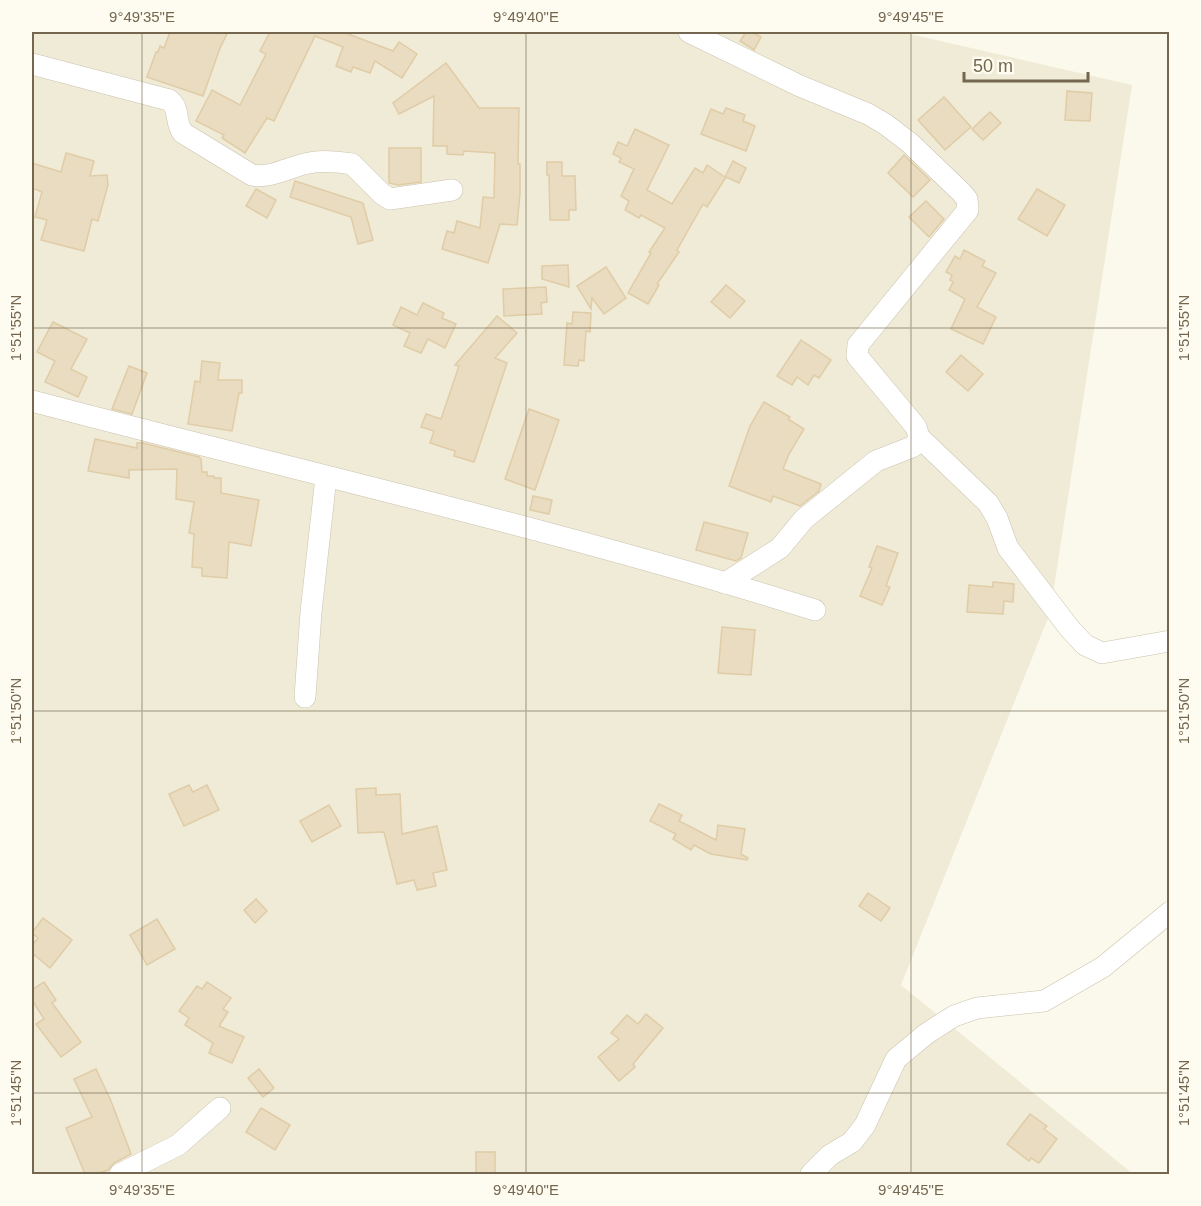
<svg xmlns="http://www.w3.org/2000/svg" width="1201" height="1206" font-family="Helvetica,sans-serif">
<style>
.residential{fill:#efebd7}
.building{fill:#e9dcc0;stroke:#e0cca6;stroke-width:1.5}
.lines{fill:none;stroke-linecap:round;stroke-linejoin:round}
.minor-casing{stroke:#cbc2ae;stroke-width:22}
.minor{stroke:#fff;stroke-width:21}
.ticks{fill:none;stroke:#75674f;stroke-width:1.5;stroke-opacity:0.45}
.neatline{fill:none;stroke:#75674f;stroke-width:2}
.ticks-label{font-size:15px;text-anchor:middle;fill:#75674f}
</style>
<rect width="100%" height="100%" fill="#fbf9eb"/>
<polygon class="residential" points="32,32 901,32 1132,85 1050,613 901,985 1133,1174 32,1174"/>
<g class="building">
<polygon points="170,32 228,32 220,48 203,96 147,77 156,52 158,52 160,46 164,48"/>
<polygon points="270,32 343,32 393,51 399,42 417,54 402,78 375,61 370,73 353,67 351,72 336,66 343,47 315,36 274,121 267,118 245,153 222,138 224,135 196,121 212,90 240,105 266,54 260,51"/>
<polygon points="746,32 752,32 761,37 754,50 740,41"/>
<polygon points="446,63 479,108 519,108 518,164 520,164 520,194 517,225 500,224 488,263 442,249 447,231 454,233 457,221 480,228 483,197 494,198 495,153 464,151 463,155 447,154 447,146 433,146 434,96 399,114 393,103"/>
<polygon points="1067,91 1092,93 1090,121 1065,120"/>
<polygon points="944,97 971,127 945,150 918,120"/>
<polygon points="726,108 745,115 743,121 755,126 746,151 701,134 711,109 723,114"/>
<polygon points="990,112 1001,123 983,140 972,129"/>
<polygon points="635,129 669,145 647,190 672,204 695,168 703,173 707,165 725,177 733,161 746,168 739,183 726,177 707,207 703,204 677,250 679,252 657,284 659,285 648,304 628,293 651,253 649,252 665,228 641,215 639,218 625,210 629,201 621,196 634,169 619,162 621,158 613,154 618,142 627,146"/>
<polygon points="389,148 421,148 421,182 398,185 389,183"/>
<polygon points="66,153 94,161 90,176 107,175 108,185 98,221 92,219 84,251 41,240 47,220 35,217 42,192 32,188 32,163 61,172"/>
<polygon points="904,155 930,180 913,197 888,173"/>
<polygon points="547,162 562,162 562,176 575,176 576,210 569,210 569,220 550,220 549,175 547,175"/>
<polygon points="295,181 363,203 373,240 358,244 351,217 290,197"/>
<polygon points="256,189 276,200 267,218 246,206"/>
<polygon points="1037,189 1065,205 1047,236 1018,219"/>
<polygon points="926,201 944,219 929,237 909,217"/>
<polygon points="964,250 985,261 982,266 996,273 977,307 996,317 983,344 951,329 965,299 949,290 953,282 950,280 952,275 946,272 955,256 960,259"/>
<polygon points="568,265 569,287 542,279 542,266"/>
<polygon points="606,267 626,298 604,314 592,298 591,309 577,286"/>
<polygon points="726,285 745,301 730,318 711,302"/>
<polygon points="546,287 547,302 541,303 542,314 504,316 503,289"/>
<polygon points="423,303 444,313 442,318 456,324 445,348 428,339 421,353 404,346 410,333 393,325 401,307 417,315"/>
<polygon points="573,312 591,313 590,332 586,331 584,361 579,360 578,366 564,365 567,323 572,324"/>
<polygon points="497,316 517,333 495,358 507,363 474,462 454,456 455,451 430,443 434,431 421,427 426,414 441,419 459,366 455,365"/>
<polygon points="53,322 87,339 71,369 87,377 78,397 45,382 55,361 37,352"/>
<polygon points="801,340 831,360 819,378 814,375 808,385 797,377 792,385 777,376"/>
<polygon points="961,355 983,374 968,391 946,372"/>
<polygon points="202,361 220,363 218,380 242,380 242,393 239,393 232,431 188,424 195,381 200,382"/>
<polygon points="129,366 147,373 132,414 112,409"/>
<polygon points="764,402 790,417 788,419 804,429 789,454 783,469 821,484 819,491 800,506 773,496 771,502 729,486 750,426"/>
<polygon points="529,409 559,420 535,490 505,479"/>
<polygon points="95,439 137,448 137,443 143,443 199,457 201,459 202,472 207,472 207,476 214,476 214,478 221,478 221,493 259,500 251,546 229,542 227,578 202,576 202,568 192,567 194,534 189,533 194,502 176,499 177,469 129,470 129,478 88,471"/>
<polygon points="533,496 552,500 549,514 530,510"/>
<polygon points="704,522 748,533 741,558 736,561 696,550"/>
<polygon points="877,546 898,553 886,586 890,587 882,605 860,596 872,568 869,567"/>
<polygon points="993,582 1014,584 1013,602 1004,601 1003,614 967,612 969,585 993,587"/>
<polygon points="722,627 755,630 751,675 718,673"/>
<polygon points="189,785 193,792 207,785 219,810 184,826 169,794"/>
<polygon points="376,788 376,795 400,794 402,834 437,826 447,870 433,873 436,886 417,890 414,880 397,884 384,832 358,833 356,789"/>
<polygon points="659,804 682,815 679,821 716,840 718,825 745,829 741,854 748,858 747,860 711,854 694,845 691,850 673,839 676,834 650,821"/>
<polygon points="329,805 341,826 312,842 300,821"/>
<polygon points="868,893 890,908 881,921 859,906"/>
<polygon points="256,899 267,911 255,923 244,910"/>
<polygon points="43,918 72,940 50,968 32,953 32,945 38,938 32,933"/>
<polygon points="157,919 175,949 147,965 130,935"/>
<polygon points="44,982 56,1000 52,1003 81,1042 61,1057 36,1024 44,1019 32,1000 32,990"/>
<polygon points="207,982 231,998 223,1009 228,1012 219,1026 244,1037 232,1063 209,1053 213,1043 185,1025 189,1018 179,1011 197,986 202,989"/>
<polygon points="646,1014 663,1028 633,1064 635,1067 619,1081 598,1057 619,1039 611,1033 627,1015 638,1024"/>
<polygon points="96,1069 111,1101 131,1154 114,1163 108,1170 96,1174 85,1174 66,1128 92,1117 74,1079"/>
<polygon points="259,1069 274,1088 263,1097 248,1078"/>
<polygon points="261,1108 290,1125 275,1150 246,1132"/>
<polygon points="1030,1114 1047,1126 1044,1129 1057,1139 1039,1163 1031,1158 1029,1161 1007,1144"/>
<rect x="476" y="1152" width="19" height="22"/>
</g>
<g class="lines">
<defs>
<g id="minor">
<polyline points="689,32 800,86 868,114 885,124 910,143 961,192 967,199 968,210 858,345 857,356 916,427 919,437 988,503 997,518 1008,548 1070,629 1085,645 1102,653 1170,641"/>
<path d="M32 64 169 100C181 109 174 122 183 133L252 175C270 179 291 166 309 163 322 160 339 162 352 164L382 194 390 199 452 190"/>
<path d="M32 401C293 470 557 529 815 610"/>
<polyline points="725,583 780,548 804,519 876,461 912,447 917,443 919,437"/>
<polyline points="305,697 311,612 326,477"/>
<polyline points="120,1174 178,1145 220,1108"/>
<polyline points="811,1174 830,1155 852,1142 865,1125 896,1059 926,1034 954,1016 977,1008 1044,1001 1103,967 1170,912"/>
</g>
</defs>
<use href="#minor" class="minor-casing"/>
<use href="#minor" class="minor"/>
</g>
<path class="ticks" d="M142 32V1174M526 32V1174M911 32V1174M32 328H1170M32 711H1170M32 1093H1170"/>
<rect width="1201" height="1206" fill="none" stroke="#fefcf1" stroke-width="66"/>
<path d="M964 72v9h124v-9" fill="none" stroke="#75674f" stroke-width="3"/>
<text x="973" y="72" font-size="18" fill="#75674f" stroke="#fefcf1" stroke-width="4.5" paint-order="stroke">50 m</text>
<rect x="33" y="33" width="1135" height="1140" class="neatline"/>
<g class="ticks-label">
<text x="142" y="22">9°49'35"E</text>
<text x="526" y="22">9°49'40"E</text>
<text x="911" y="22">9°49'45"E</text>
<text transform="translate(16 328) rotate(-90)" y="5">1°51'55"N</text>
<text transform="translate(1184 328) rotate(-90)" y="5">1°51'55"N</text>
<text transform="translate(16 711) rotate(-90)" y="5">1°51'50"N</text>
<text transform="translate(1184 711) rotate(-90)" y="5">1°51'50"N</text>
<text transform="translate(16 1093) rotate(-90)" y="5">1°51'45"N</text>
<text transform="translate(1184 1093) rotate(-90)" y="5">1°51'45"N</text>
<text x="142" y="1195">9°49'35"E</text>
<text x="526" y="1195">9°49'40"E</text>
<text x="911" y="1195">9°49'45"E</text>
</g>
</svg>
